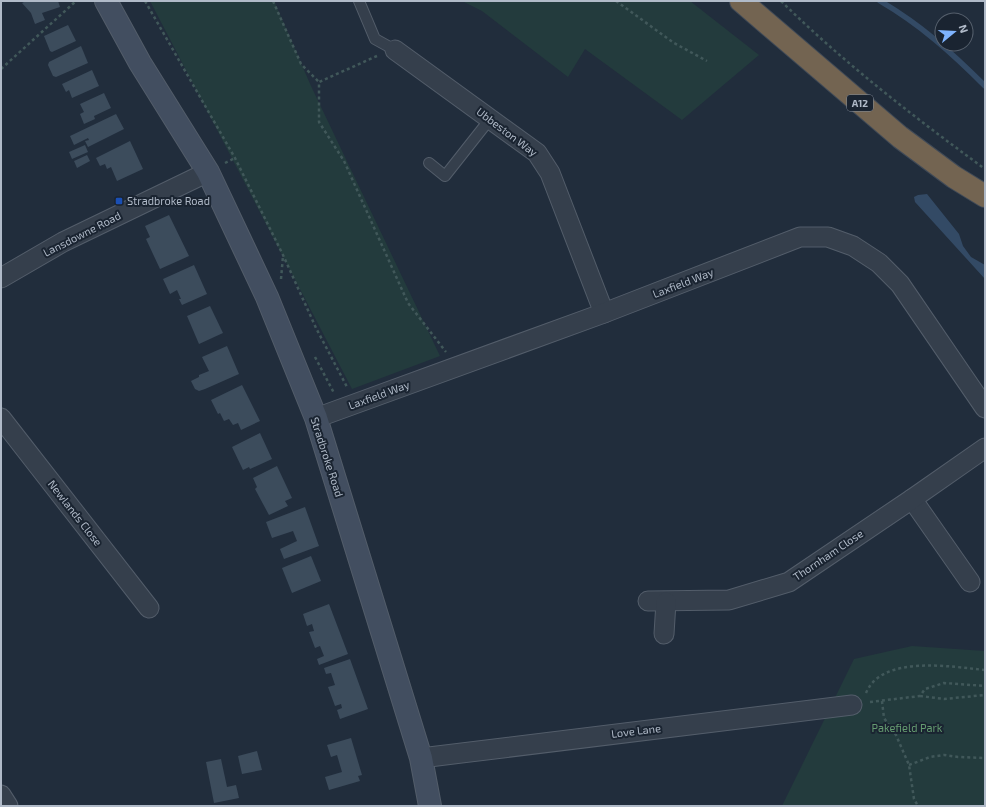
<svg xmlns="http://www.w3.org/2000/svg" width="986" height="807" font-family="'Exo 2',sans-serif">
<style>
.green{fill:#233b3d}
.water{fill:#334a65}
.lines{fill:none;stroke-linecap:round;stroke-linejoin:round}
.stream{stroke:#334a65;stroke-width:5.5}
.building{fill:#3c4c5c}
.lane-casing{stroke:#535d6a;stroke-width:12}
.street-casing{stroke:#535d6a;stroke-width:21}
.secondary-casing{stroke:#535d6a;stroke-width:24}
.highway-casing{stroke:#404a57;stroke-width:24}
.path{stroke:#41585a;stroke-width:2.5;stroke-dasharray:3 3;stroke-linecap:butt}
.lane{stroke:#353f4c;stroke-width:10}
.street{stroke:#353f4c;stroke-width:19}
.secondary{stroke:#424e60;stroke-width:22}
.highway{stroke:#736451;stroke-width:22}
.transit-dot{fill:#1a4fb4;stroke:#1a2431;stroke-width:1.5}
.labels{text-anchor:middle;stroke-width:4;stroke-linejoin:round;paint-order:stroke}
.shield{fill:#1a2431;stroke:#838d9b;stroke-width:1}
.shield-label{font-size:10px;font-weight:bold;fill:#b0bac8}
.street-label{font-size:11px;fill:#b0bac8;stroke:#1a2431}
.poi-label{font-size:11px;fill:#b0bac8;stroke:#1a2431;text-anchor:start}
.park-label{font-size:11px;fill:#659b70;stroke:#1a2431}
</style>
<rect width="100%" height="100%" fill="#212d3c"/>
<g class="green">
<polygon points="150,1 274,1 311,86 440,356 352,389"/>
<polygon points="462,1 690,1 759,55 682,120 585,49 568,77 482,11"/>
<polygon points="912,646 985,651 985,806 782,806 854,659"/>
</g>
<polygon class="water" points="927,194 959,234 963,246 971,257 985,265 985,279 915,202 914,197 918,195"/>
<g class="lines">
<path class="stream" d="M880 1C921 25 952 53 985 86"/>
</g>
<g class="building">
<polygon points="26,1 58,1 60,7 42,13 45,20 35,24 31,13 22,3"/>
<polygon points="68,25 76,41 52,52 50,51 44,36"/>
<polygon points="81,46 88,63 56,77 53,76 48,65 49,62"/>
<polygon points="92,70 99,86 72,98 69,90 66,92 62,84"/>
<polygon points="104,93 111,108 94,116 95,119 84,124 80,114 84,112 80,104"/>
<polygon points="116,114 124,129 88,147 85,141 89,140 88,138 74,145 70,136"/>
<polygon points="130,141 143,169 117,181 111,167 107,169 105,164 100,166 96,158"/>
<polygon points="85,145 88,152 72,159 69,152"/>
<polygon points="87,155 90,161 77,168 74,161"/>
<polygon points="169,215 189,256 160,269 146,239 150,237 145,226"/>
<polygon points="194,265 207,294 182,305 179,299 181,299 177,290 170,294 163,279"/>
<polygon points="210,306 223,333 199,344 187,316"/>
<polygon points="227,346 239,374 205,389 199,391 195,389 191,381 199,377 199,375 209,371 202,357"/>
<polygon points="242,385 260,421 241,430 238,423 233,425 229,419 224,421 220,413 218,414 211,400"/>
<polygon points="260,433 272,459 250,469 249,467 243,470 232,447"/>
<polygon points="277,466 292,498 285,501 288,506 269,515 255,489 257,487 253,478"/>
<polygon points="305,507 319,546 284,559 280,549 297,541 293,531 272,538 266,522"/>
<polygon points="311,556 321,581 292,593 282,568"/>
<polygon points="329,604 348,654 319,665 317,659 324,656 320,646 315,648 309,632 314,631 312,624 307,626 303,614"/>
<polygon points="350,659 368,709 340,719 337,710 342,708 341,704 335,706 328,687 335,685 331,673 326,674 324,668"/>
<polygon points="351,738 362,775 358,776 360,781 329,790 325,777 342,772 337,755 331,757 327,745"/>
<polygon points="257,751 262,770 242,774 238,756"/>
<polygon points="221,759 227,787 236,785 239,798 214,803 206,762"/>
</g>
<g class="lines">
<defs>
<g id="lane">
<polyline points="359,1 375,39 395,50"/>
<polyline points="429,163 445,176 490,119"/>
</g>
<g id="street">
<polyline points="395,50 537,153 550,173 604,313"/>
<polyline points="1,278 63,242 208,172"/>
<polyline points="1,418 149,608"/>
<polyline points="316,418 604,313 800,237 828,237 853,246 879,263 900,284 985,408"/>
<polyline points="912,499 970,582"/>
<polyline points="648,601 729,600 789,582 912,499 985,448"/>
<polyline points="664,634 666,602"/>
<polyline points="421,758 852,705"/>
<polyline points="1,795 8,806"/>
</g>
<polyline id="secondary" points="106,1 140,63 208,172 267,297 316,418 421,758 430,806"/>
<polyline id="highway" points="741,1 900,137 954,177 985,196"/>
</defs>
<use href="#lane" class="lane-casing"/>
<use href="#street" class="street-casing"/>
<use href="#secondary" class="secondary-casing"/>
<use href="#highway" class="highway-casing"/>
<g class="path">
<polyline points="145,1 235,158 283,255 316,328 347,387"/>
<polyline points="273,1 301,64 319,82"/>
<polyline points="616,1 674,43 707,61"/>
<path d="M781 1C844 63 914 117 985 169"/>
<polyline points="377,56 319,82 319,122 344,161 408,303 446,352"/>
<polyline points="1,69 76,1"/>
<polyline points="225,163 235,158"/>
<polyline points="281,279 283,256"/>
<polyline points="315,357 334,393"/>
<path d="M866 693C882 654 953 667 985 670"/>
<polyline points="920,696 944,699 985,695"/>
<polyline points="882,701 884,718 896,735 909,765 914,799 918,806"/>
<polyline points="870,702 920,696 925,689 944,683 985,686"/>
<polyline points="909,765 930,757 944,755 958,757 985,758"/>
</g>
<use href="#lane" class="lane"/>
<use href="#street" class="street"/>
<use href="#secondary" class="secondary"/>
<use href="#highway" class="highway"/>
</g>
<rect class="transit-dot" x="115" y="197" width="8" height="8" rx="2"/>
<g class="labels">
<rect class="shield" x="847" y="95" width="26" height="16" rx="3"/>
<g class="shield-label">
<text x="860" y="107">A12</text>
</g>
<g class="street-label">
<text transform="translate(507 132) rotate(37)" y="4">Ubbeston Way</text>
<text transform="translate(82 234) rotate(-27)" y="4">Lansdowne Road</text>
<text transform="translate(683 283) rotate(-21)" y="4">Laxfield Way</text>
<text transform="translate(379 395) rotate(-20)" y="4">Laxfield Way</text>
<text transform="translate(327 457) rotate(72)" y="4">Stradbroke Road</text>
<text transform="translate(75 513) rotate(52)" y="4">Newlands Close</text>
<text transform="translate(828 555) rotate(-34)" y="4">Thornham Close</text>
<text transform="translate(636 731) rotate(-7)" y="4">Love Lane</text>
</g>
<g class="poi-label">
<text x="127" y="205">Stradbroke Road</text>
</g>
<g class="park-label">
<text x="907" y="732">Pakefield Park</text>
</g>
</g>
<rect width="986" height="807" fill="none" stroke="#b0bac8" stroke-width="4"/>
<g transform="translate(954 32) rotate(72)"><circle r="19" fill="#1a2431" stroke="#56606d"/>
<path d="M0-3L7 15L0 10L-7 15Z" fill="#7fb4fe"/>
<text y="-6" font-size="11" font-weight="bold" text-anchor="middle" fill="#b0bac8">N</text>
</g>
</svg>
